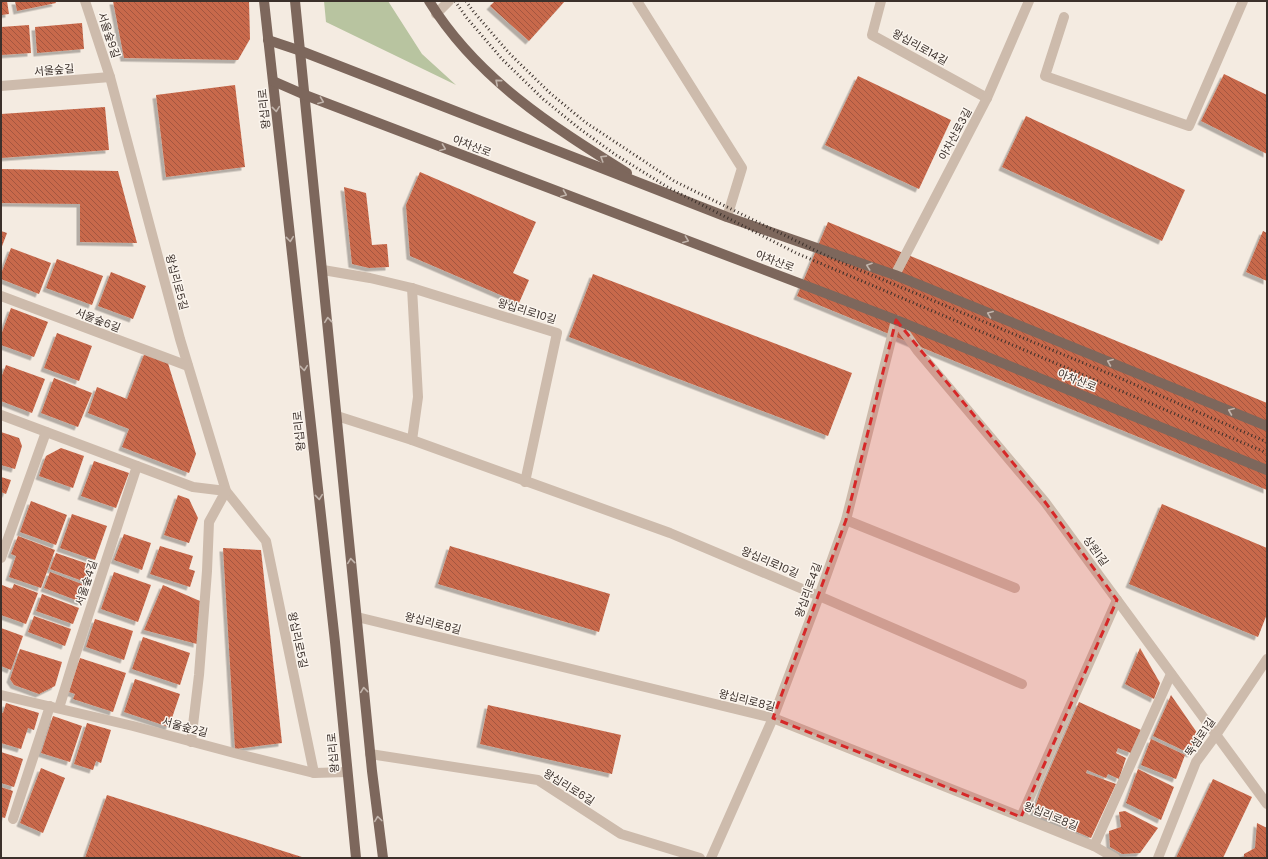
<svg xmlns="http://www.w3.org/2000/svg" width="1268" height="859" font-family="Poppins,'Noto Sans KR',sans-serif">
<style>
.green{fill:#b8c4a0}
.building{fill:url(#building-back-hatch);filter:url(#shadow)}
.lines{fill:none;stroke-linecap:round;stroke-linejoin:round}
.minor{stroke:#cdbbac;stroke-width:10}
.major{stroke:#7d675c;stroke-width:10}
.rail{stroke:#3b302b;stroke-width:3;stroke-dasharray:1 3;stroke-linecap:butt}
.oneway{stroke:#c2b5ac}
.marked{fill:#d62828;fill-opacity:0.2;stroke:#d62828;stroke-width:3;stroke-dasharray:8 5;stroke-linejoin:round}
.labels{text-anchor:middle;stroke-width:3;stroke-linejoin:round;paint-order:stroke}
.street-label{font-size:11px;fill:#3b302b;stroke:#fbf5ee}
</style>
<defs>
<pattern id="building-back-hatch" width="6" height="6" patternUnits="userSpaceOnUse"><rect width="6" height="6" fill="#c8694b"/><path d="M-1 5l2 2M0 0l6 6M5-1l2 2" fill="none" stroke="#a4573f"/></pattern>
<filter id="shadow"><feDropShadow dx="-3.5" dy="3.5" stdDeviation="0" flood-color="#0004"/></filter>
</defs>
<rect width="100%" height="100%" fill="#f4ebe1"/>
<polygon class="green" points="324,1 388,1 422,54 456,85 326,22"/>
<g class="building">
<polygon points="1,1 7,1 9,14 1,15"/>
<polygon points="15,1 55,1 56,3 17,11"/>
<polygon points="113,1 249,1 250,39 238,60 124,58"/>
<polygon points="495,1 565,1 529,41 490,6"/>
<polygon points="82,23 84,49 37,53 35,27"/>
<polygon points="29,25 31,53 1,55 1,27"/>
<polygon points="1224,74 1267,95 1267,154 1201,121"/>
<polygon points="858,76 951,120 919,189 825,145"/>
<polygon points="235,85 245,167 166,177 156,95"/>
<polygon points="105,107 109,150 1,158 1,114"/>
<polygon points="1026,116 1185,190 1162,241 1002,167"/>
<polygon points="1,169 118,171 137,243 80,242 80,204 1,203"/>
<polygon points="420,172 536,222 513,273 529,280 519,303 410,256 406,205"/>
<polygon points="344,187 366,193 372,245 387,244 389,267 369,268 352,264"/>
<polygon points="828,222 1267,403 1267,490 797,296"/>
<polygon points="1,231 7,233 1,249"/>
<polygon points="1263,231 1267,233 1267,281 1246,272"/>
<polygon points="11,248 51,263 39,294 1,279 1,274"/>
<polygon points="57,259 103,276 92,305 46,288"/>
<polygon points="111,272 146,286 133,319 98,306"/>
<polygon points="593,274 852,373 828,436 569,337"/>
<polygon points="11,308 48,322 34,357 1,345 1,335"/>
<polygon points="57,333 92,346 79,381 44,368"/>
<polygon points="145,352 167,360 196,454 189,473 122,447 129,429 88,413 97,387 127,399"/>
<polygon points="6,365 45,379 32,413 1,401 1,378"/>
<polygon points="54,378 92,393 78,427 41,413"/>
<polygon points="1,432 19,438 22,446 15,469 1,465"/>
<polygon points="61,448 84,456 73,488 39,476 46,456"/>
<polygon points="94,461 129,473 116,508 81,496"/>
<polygon points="1,477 11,480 6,494 1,492"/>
<polygon points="178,495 189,499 198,518 189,543 164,535"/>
<polygon points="31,501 67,515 56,545 20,532"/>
<polygon points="1162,504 1267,548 1267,614 1258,637 1129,584"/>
<polygon points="72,514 107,526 95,560 60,548"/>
<polygon points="124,534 151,543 142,570 114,560"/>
<polygon points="18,536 55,550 41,588 9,577 16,556 11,554"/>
<polygon points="160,546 193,556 189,569 195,571 190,587 150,574"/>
<polygon points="450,546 610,594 599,632 438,584"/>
<polygon points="223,548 261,550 282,743 235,749"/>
<polygon points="56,553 94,566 88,583 50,569"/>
<polygon points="50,572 87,586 81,602 44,588"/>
<polygon points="114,572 151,585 138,622 101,609"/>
<polygon points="14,584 38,593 26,624 1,615 2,585 12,589"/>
<polygon points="163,585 200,601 197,644 144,630"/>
<polygon points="42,594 79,608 73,624 36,611"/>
<polygon points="34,616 71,629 65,646 28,632"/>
<polygon points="95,619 133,631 124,660 86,647"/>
<polygon points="1,628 23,636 11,670 1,666"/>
<polygon points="143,637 190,653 180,685 132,669"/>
<polygon points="1140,648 1160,683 1154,699 1125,684"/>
<polygon points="20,649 62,662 55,686 39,694 14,685 10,679"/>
<polygon points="80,658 126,673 113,712 73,699 75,694 69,692"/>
<polygon points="135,679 180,694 169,727 124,712"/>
<polygon points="1171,695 1200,737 1191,754 1153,736"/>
<polygon points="1079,702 1141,730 1131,753 1118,748 1116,753 1126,758 1119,779 1108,774 1106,778 1087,770 1086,773 1116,784 1091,838 1033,813 1042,787"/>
<polygon points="6,703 39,713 34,730 28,728 21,749 1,743 1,712 3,713"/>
<polygon points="488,705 621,735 612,774 480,744"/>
<polygon points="53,716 82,726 70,762 41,753"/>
<polygon points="87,723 111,730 101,763 96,761 93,770 74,764"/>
<polygon points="1151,739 1185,755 1176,779 1141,765"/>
<polygon points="1,752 23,759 14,787 1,783"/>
<polygon points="41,768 65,778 43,833 20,823"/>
<polygon points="1138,769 1174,787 1161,820 1126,803"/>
<polygon points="1213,779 1252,797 1223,858 1176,858"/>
<polygon points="1,787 13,791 5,818 1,817"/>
<polygon points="107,795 305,858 85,858"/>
<polygon points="1125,811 1158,828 1140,853 1122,854 1110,847 1109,831 1121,827 1119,812"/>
<polygon points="1257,823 1267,828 1267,858 1244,858 1244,854 1255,848"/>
</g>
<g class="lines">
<g class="minor">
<polyline points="85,1 110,77 180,339 226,491 266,541 314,773"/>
<polyline points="637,1 742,168 727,217"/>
<polyline points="881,1 872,35 987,98"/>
<polyline points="436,14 449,1"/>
<polyline points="1064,17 1045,76 1189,126 1243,1"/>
<polyline points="1,86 110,77"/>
<polyline points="323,270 370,278 412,288 557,333 525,482"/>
<polyline points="895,275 987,98 1029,1"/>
<polyline points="1,296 188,366"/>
<polyline points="896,320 917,350 1045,502 1267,804"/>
<polyline points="1,415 193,487 226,491 209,522 207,571 199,675 191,742"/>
<polyline points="337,416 412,440 670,533 819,596 1022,684"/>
<polyline points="412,440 418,397 412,288"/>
<polyline points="846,520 1015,588"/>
<polyline points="1,558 46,432"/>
<polyline points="357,617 773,718 1094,846 1115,858"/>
<polyline points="1,695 133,726 238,754 314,773 347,772"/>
<polyline points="59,708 75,656 137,466"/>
<polyline points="370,754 538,780 621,834 700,858"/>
<polyline points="1021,817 1117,600"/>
<polyline points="13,819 50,706"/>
<polyline points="1094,846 1171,674"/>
<polyline points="711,858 773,718 819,596 846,520 896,320"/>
<polyline points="1158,858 1196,762 1216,735 1267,659"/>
</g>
<g class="major">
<polyline points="264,1 335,642 356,858"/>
<polyline points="295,1 372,771 383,858"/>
<path d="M429 1C477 79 552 126 627 173"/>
<polyline points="268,40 301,51 727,217 895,275 1267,426"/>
<polyline points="273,81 305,95 896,320 1267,470"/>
</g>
<g class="rail">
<polyline points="455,1 466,17 502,59 543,99 580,129 616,155 669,188 796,253 1267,453"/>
<polyline points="466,1 473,11 509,53 550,93 585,122 674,181 833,259 1122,379 1267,442"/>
</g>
</g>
<defs><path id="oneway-chevron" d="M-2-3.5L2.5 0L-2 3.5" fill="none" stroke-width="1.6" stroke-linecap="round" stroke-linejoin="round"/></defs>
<g class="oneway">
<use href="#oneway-chevron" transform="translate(498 82) rotate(-140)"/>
<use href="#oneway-chevron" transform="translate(321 101) rotate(21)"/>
<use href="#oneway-chevron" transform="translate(276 109) rotate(84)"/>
<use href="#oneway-chevron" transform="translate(443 148) rotate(21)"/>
<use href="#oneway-chevron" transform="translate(603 158) rotate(-148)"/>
<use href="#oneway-chevron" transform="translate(564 194) rotate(21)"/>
<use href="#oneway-chevron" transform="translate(290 239) rotate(84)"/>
<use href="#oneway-chevron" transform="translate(686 240) rotate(21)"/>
<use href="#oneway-chevron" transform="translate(869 266) rotate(-161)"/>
<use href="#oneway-chevron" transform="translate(990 314) rotate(-158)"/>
<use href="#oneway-chevron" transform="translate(328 320) rotate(-96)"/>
<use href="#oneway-chevron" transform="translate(1110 362) rotate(-158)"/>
<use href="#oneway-chevron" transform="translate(304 368) rotate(84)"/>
<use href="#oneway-chevron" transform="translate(1231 411) rotate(-158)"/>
<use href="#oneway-chevron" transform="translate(319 497) rotate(84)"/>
<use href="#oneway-chevron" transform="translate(351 561) rotate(-96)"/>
<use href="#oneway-chevron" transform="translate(364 690) rotate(-96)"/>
<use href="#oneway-chevron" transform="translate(378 819) rotate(-97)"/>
</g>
<path class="marked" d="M896 320 1045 502 1117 600 1021 817 773 718 846 520Z"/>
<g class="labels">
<g class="street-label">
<text transform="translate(109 35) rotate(72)" y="4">서울숲9길</text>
<text transform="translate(920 47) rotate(29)" y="4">왕십리로14길</text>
<text transform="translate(54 70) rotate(-5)" y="4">서울숲길</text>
<text transform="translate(264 109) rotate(-96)" y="4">왕십리로</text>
<text transform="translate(955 134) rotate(-62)" y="4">아차산로3길</text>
<text transform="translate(472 146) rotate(21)" y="4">아차산로</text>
<text transform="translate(775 261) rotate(21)" y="4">아차산로</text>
<text transform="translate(177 282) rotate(75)" y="4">왕십리로5길</text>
<text transform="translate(527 311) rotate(17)" y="4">왕십리로10길</text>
<text transform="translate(98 320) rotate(21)" y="4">서울숲6길</text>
<text transform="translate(1077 380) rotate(22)" y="4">아차산로</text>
<text transform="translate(299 431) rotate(-96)" y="4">왕십리로</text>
<text transform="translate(1096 551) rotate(54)" y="4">상원1길</text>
<text transform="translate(770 562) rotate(23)" y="4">왕십리로10길</text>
<text transform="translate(86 583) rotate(-72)" y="4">서울숲4길</text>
<text transform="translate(808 590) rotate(-70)" y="4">왕십리로4길</text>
<text transform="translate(433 623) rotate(14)" y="4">왕십리로8길</text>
<text transform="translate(298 640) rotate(78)" y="4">왕십리로5길</text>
<text transform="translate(747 700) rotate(14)" y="4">왕십리로8길</text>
<text transform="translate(185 727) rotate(15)" y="4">서울숲2길</text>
<text transform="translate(1200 737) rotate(-56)" y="4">뚝섬로1길</text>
<text transform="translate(333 753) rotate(-95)" y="4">왕십리로</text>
<text transform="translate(569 787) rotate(32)" y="4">왕십리로6길</text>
<text transform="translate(1051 816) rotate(22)" y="4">왕십리로8길</text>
</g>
</g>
<rect width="1268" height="859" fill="none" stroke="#3b302b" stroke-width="4"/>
</svg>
